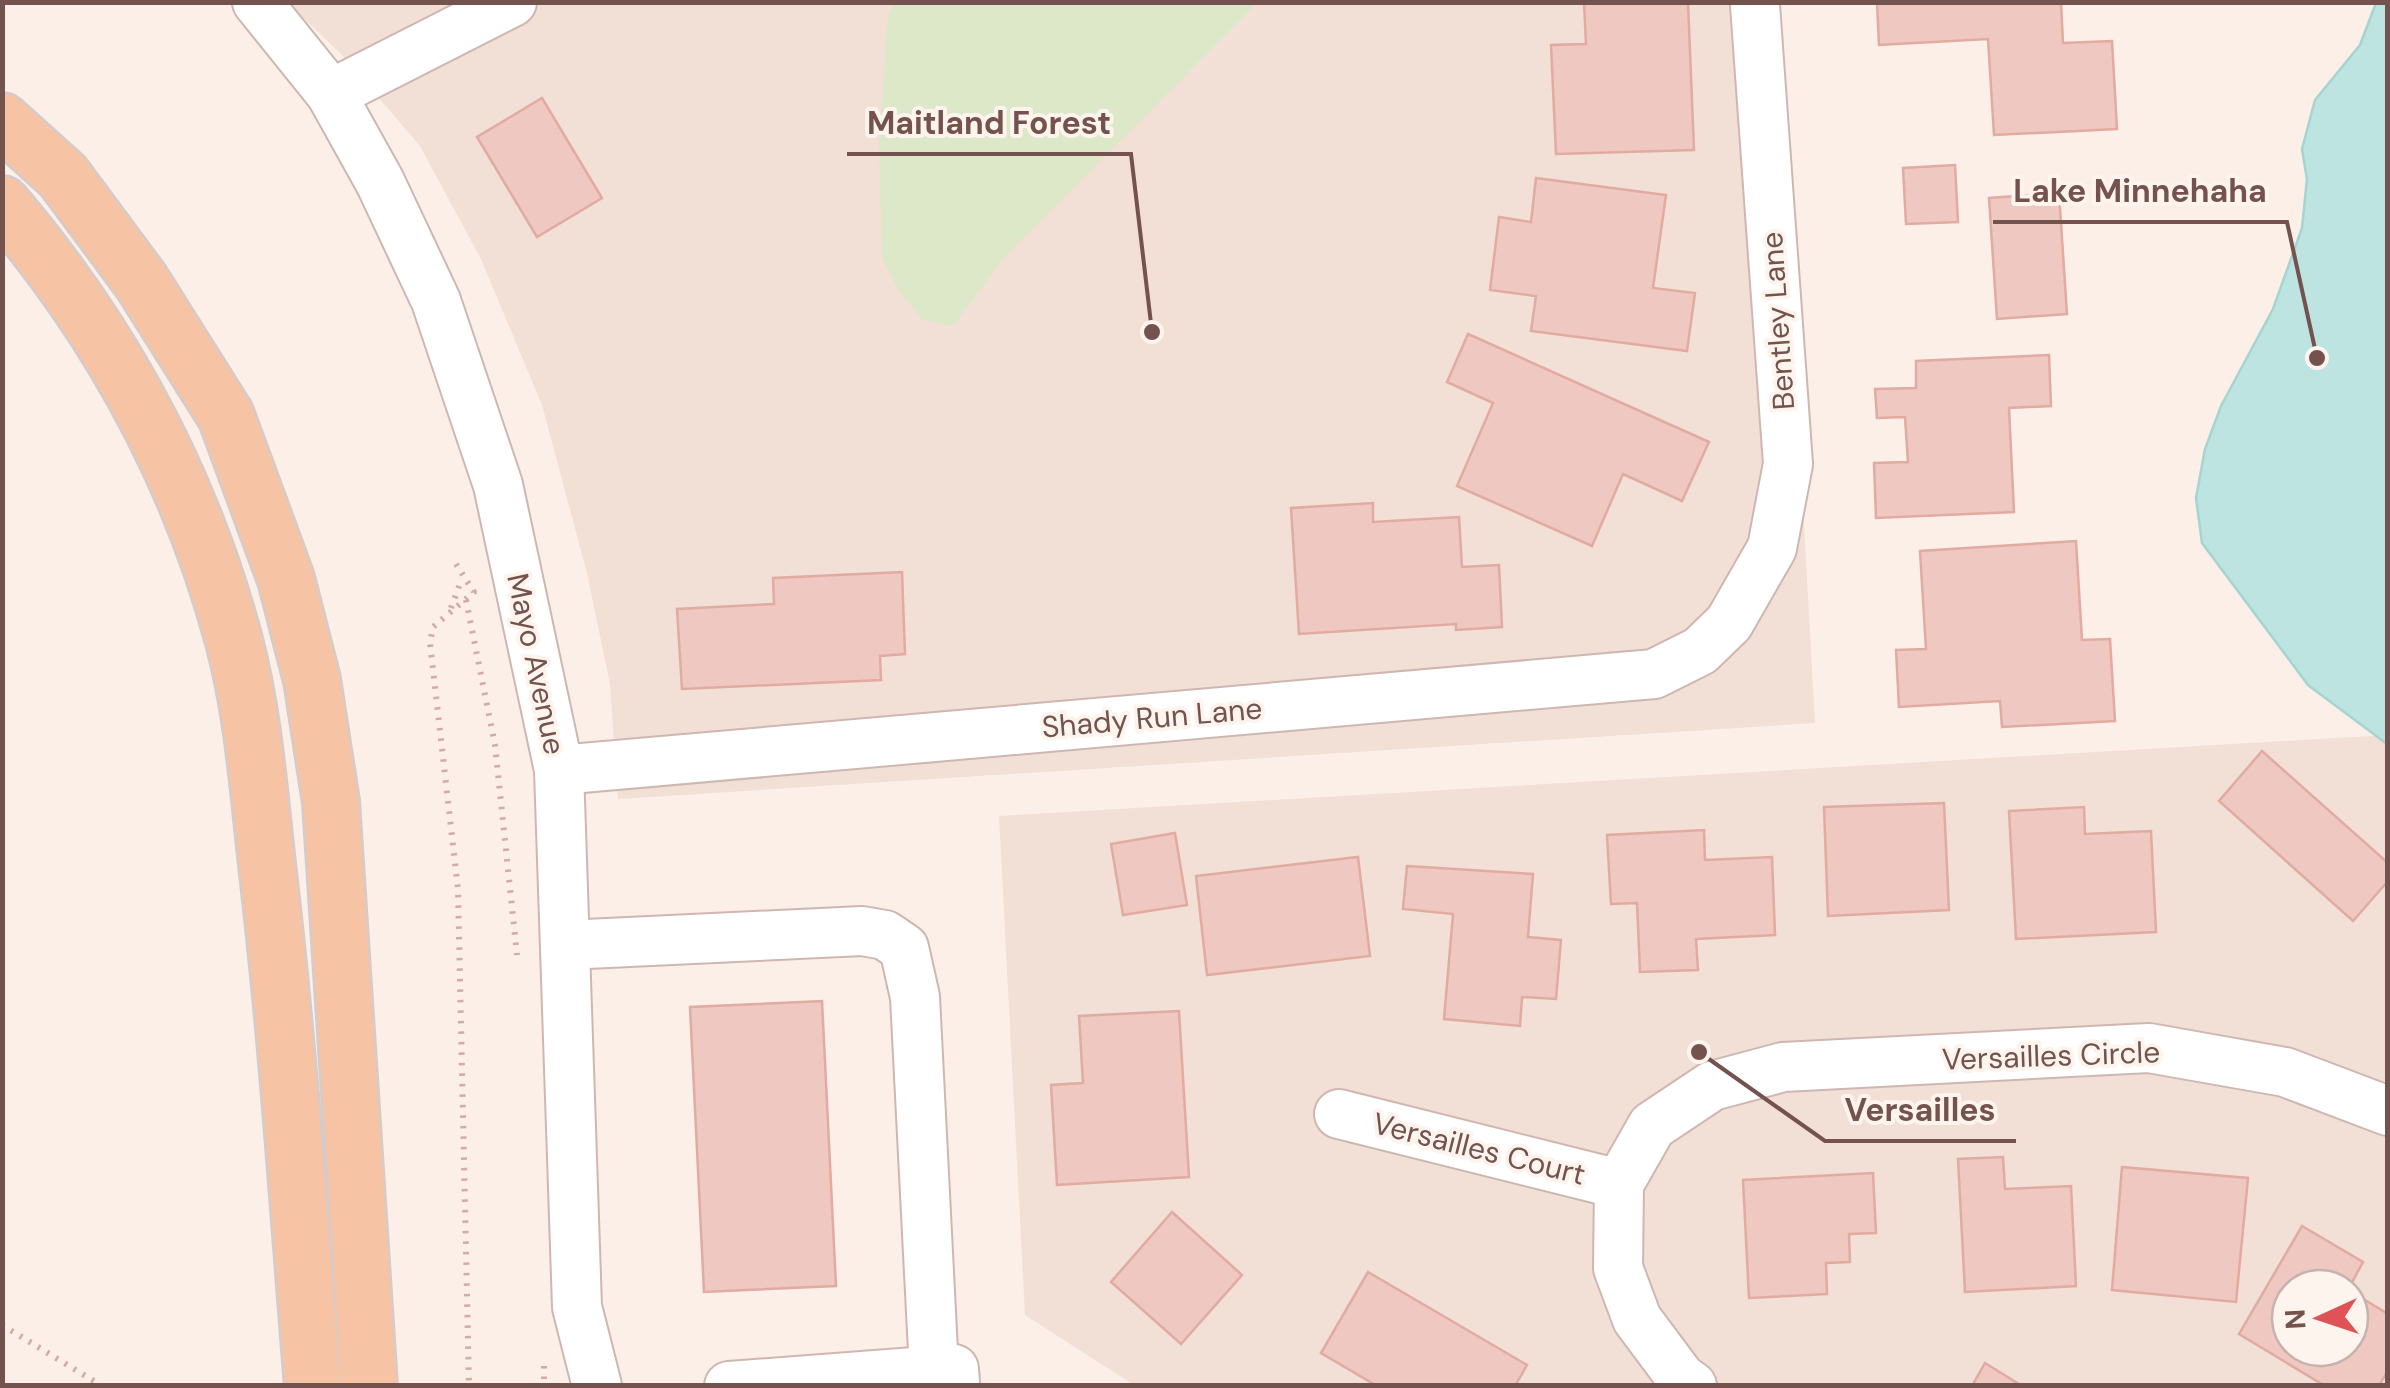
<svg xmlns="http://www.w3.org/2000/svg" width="2390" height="1388" font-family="'DM Sans',sans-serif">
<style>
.residential{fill:#f2dfd6;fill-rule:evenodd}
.green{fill:#dce8c7}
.water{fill:#bde4e0;stroke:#a4d5d1;stroke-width:2.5}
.building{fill:#efc8c1;stroke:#e1aba2;stroke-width:2.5}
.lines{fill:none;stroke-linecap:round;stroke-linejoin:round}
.minor-casing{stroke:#cfb7b1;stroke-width:52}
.major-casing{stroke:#d5cbca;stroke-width:60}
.path{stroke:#d4aba4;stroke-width:6;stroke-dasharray:2.5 8;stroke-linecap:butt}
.minor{stroke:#fff;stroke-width:48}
.major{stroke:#f6c4a4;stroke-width:55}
.labels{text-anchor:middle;stroke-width:8;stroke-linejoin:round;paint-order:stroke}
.street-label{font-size:30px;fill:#74524d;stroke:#fef4ee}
.leader{fill:none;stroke:#74524d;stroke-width:4}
.callout-dot{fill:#74524d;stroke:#fef4ee;stroke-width:4}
.callout-label{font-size:32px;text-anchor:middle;font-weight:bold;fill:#74524d;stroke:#fef4ee;stroke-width:8;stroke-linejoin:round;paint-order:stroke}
</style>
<rect width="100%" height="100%" fill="#fbefe8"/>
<g class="residential">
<polygon points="288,3 1775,3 1815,723 618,799 610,684 587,573 542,405 481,259 420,146 342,55"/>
<path d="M2387 735V1385H1134L1025 1315 999 816ZM2290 1288H2350V1348H2290Z"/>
</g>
<polygon class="green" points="895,3 895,2 1257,3 1006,255 953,326 923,320 899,291 882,258 879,145 888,16"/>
<polygon class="water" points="2376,3 2388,3 2387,744 2308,685 2202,543 2196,498 2205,449 2221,406 2273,309 2302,228 2307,179 2302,149 2315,100 2360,45"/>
<g class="building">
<polygon points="1584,2 1688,2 1694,150 1556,154 1551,45 1586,44"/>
<polygon points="1877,2 2061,2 2063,43 2112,41 2117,129 1994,135 1988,39 1879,45"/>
<polygon points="542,98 602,198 537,237 477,137"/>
<polygon points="1955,165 1958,222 1906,224 1903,168"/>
<polygon points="1536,178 1666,195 1653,288 1695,293 1687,351 1531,331 1536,296 1490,290 1499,217 1531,222"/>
<polygon points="2059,193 2067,314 1997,319 1989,198"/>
<polygon points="1468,334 1709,442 1682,501 1623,474 1592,546 1457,486 1493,403 1447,382"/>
<polygon points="2049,355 2051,406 2009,408 2014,512 1876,518 1874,463 1908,462 1905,417 1877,418 1875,389 1916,388 1916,361"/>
<polygon points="1373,503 1373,522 1459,517 1462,567 1499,565 1502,627 1456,630 1456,624 1299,634 1291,508"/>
<polygon points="2076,541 2082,640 2110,639 2115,721 2002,727 2000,701 1899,707 1896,650 1926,649 1920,551"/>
<polygon points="902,572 905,654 880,656 881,680 682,689 677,609 774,604 773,578"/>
<polygon points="2262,751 2388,863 2388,881 2353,921 2219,801"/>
<polygon points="1944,803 1949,910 1828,916 1824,807"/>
<polygon points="2084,807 2085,834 2151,831 2156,932 2016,939 2009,811"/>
<polygon points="1704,830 1705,860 1772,857 1775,935 1696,939 1698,970 1640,972 1637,903 1611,904 1607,835"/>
<polygon points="1175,833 1187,905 1123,915 1111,844"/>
<polygon points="1358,857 1370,956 1207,975 1196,876"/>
<polygon points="1407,866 1533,874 1528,937 1561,940 1556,999 1522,997 1520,1026 1444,1019 1453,914 1403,909"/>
<polygon points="822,1001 836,1286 704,1292 690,1007"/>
<polygon points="1179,1011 1189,1177 1057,1185 1051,1085 1083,1083 1079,1016"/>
<polygon points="2003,1157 2005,1189 2071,1186 2076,1286 1965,1292 1958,1159"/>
<polygon points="2122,1167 2248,1178 2236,1302 2112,1290"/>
<polygon points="1873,1173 1876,1233 1849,1234 1850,1262 1826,1263 1827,1294 1749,1298 1743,1180"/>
<polygon points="1172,1212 1242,1275 1181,1344 1111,1282"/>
<polygon points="2302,1226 2363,1262 2349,1288 2290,1288 2290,1348 2350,1348 2350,1291 2388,1314 2388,1370 2379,1386 2325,1386 2239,1334"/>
<polygon points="1368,1272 1527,1365 1515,1386 1377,1386 1321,1353"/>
<polygon points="1985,1363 2022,1386 1972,1386"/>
</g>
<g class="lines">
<defs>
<g id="minor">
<polyline points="257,2 331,94 380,182 436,301 498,485 559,770 577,1307 597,1386"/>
<polyline points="331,94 512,2"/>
<polyline points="559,770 1654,674 1700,651 1729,623 1772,548 1788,464 1755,5"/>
<polyline points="565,945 862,931 885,935 904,948 915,997 934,1371"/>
<polyline points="1339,1114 1619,1184"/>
<polyline points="729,1386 954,1369 955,1382"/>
<polyline points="1692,1386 1681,1378 1637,1319 1618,1268 1619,1184 1652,1126 1712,1086 1783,1067 2149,1048 2285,1072 2388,1111"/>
</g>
<g id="major">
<polyline points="2,121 63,176 141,281 226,416 286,579 312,680 331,802 369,1386"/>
<path d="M2 204C112 333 190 477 234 641 254 716 259 796 268 873 288 1043 299 1215 313 1386"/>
</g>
</defs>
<use href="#minor" class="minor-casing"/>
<use href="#major" class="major-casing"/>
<g class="path">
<polyline points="456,564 474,592 433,627 430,643 458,889 469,1386"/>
<polyline points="466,600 495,745 517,955"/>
<polyline points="451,608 461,581"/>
<polyline points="2,1325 102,1386"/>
<polyline points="544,1366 544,1386"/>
</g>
<use href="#minor" class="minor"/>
<use href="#major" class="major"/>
</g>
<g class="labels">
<g class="street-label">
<text transform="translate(1778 321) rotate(-94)" y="10">Bentley Lane</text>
<text transform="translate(536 664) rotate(78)" y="10">Mayo Avenue</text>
<text transform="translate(1152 718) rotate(-5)" y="10">Shady Run Lane</text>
<text transform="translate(2051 1056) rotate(-2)" y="10">Versailles Circle</text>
<text transform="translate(1479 1149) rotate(14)" y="10">Versailles Court</text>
</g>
</g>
<path class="leader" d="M1152 332L1131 154H847M2317 358L2287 222H1993M1699 1052L1825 1141H2016"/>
<g class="callout-dot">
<circle cx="1152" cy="332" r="10"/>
<circle cx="2317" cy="358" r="10"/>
<circle cx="1699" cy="1052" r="10"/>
</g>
<g class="callout-label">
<text x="989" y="134">Maitland Forest</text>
<text x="2140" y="202">Lake Minnehaha</text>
<text x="1920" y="1121">Versailles</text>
</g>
<rect width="2390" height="1388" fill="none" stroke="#74524d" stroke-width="10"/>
<g transform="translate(2320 1318) rotate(267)"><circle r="48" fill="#fef4ee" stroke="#c7b3ae" stroke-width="2.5"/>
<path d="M0-8L18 38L0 25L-18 38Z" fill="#de5456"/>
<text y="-15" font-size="28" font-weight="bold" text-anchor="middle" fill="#74524d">N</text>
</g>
</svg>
